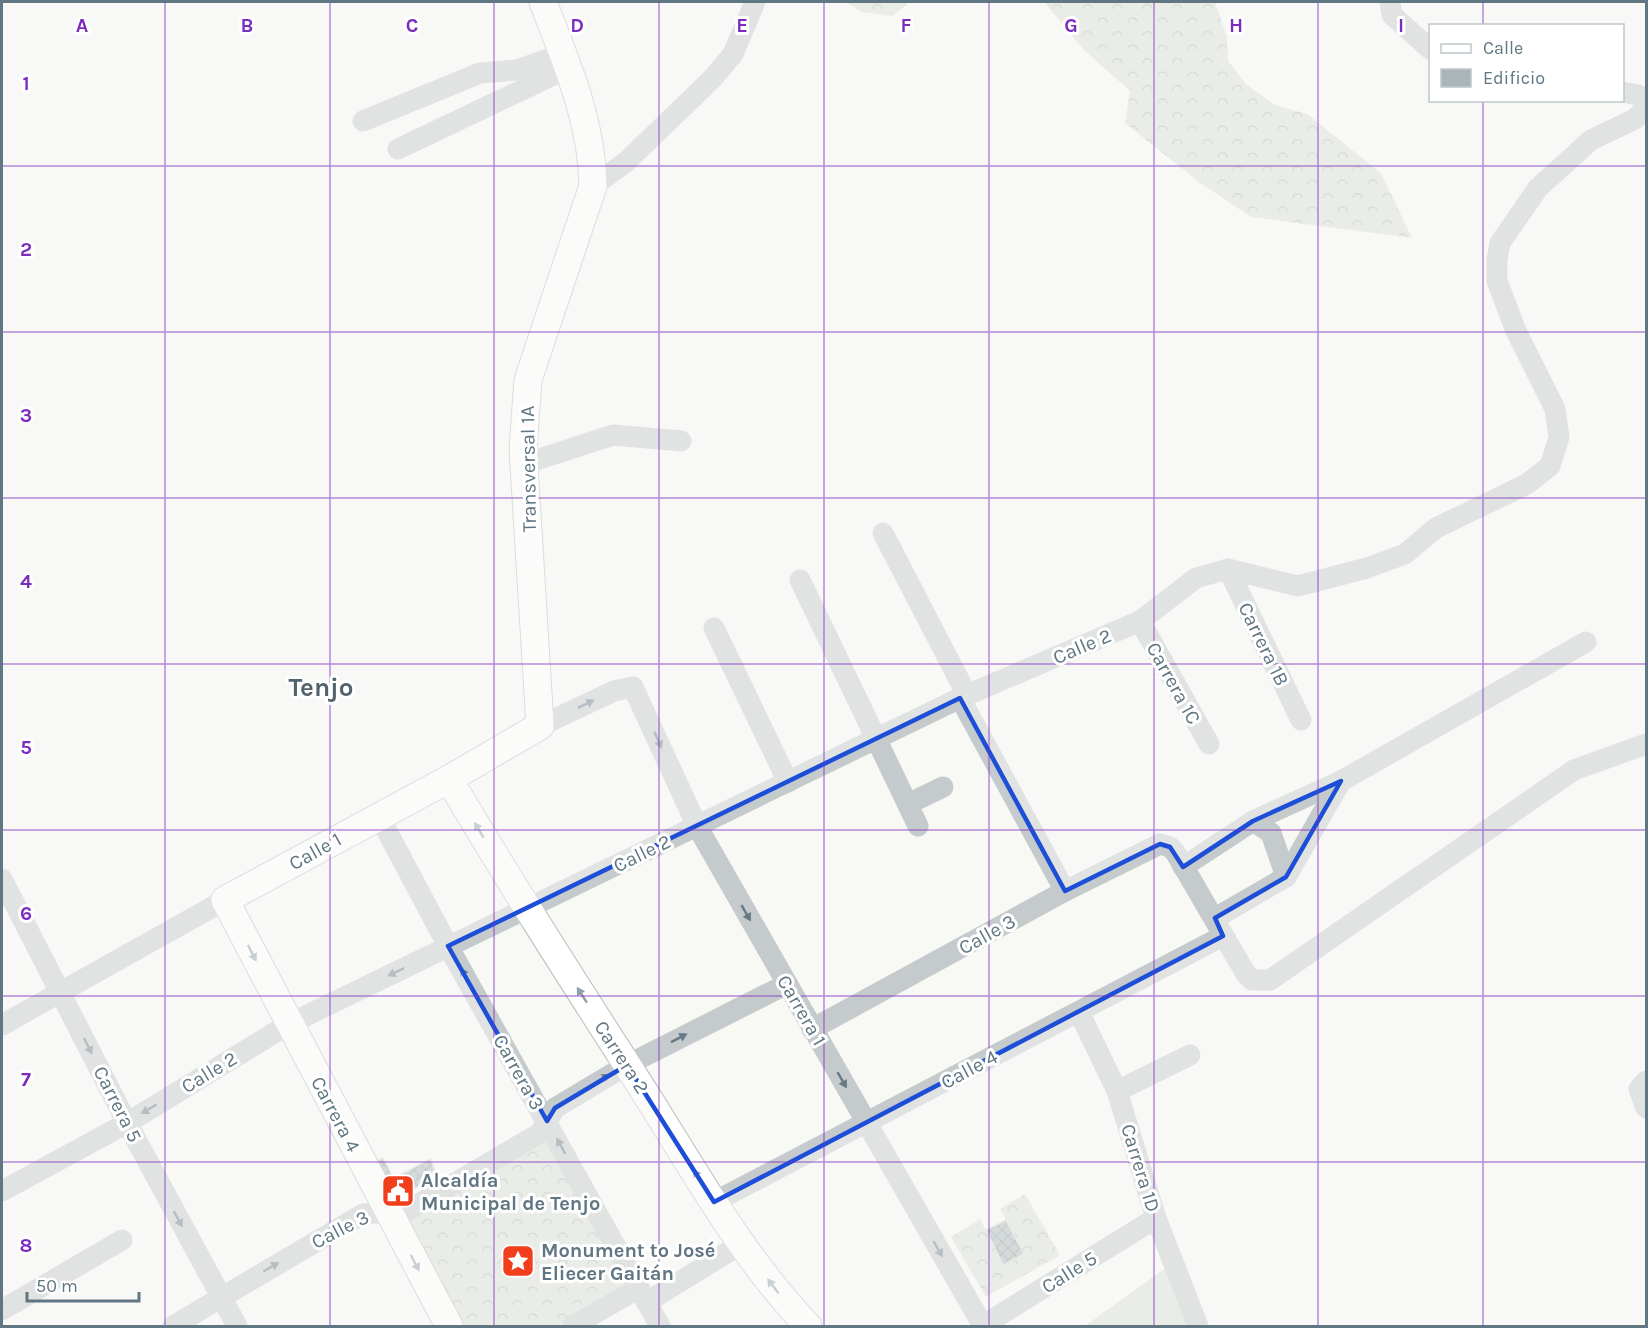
<svg xmlns="http://www.w3.org/2000/svg" width="1648" height="1328" font-family="Karla,sans-serif">
<style>
.grass{fill:#dae0d5}
.forest{fill:url(#forest-crowns)}
.building{fill:url(#building-cross-hatch);stroke:#dad9d7;stroke-width:1.5}
.lines{fill:none;stroke-linecap:round;stroke-linejoin:round}
.major-casing{stroke:#b8bdc0;stroke-width:29}
.minor{stroke:#c5cacd;stroke-width:21}
.major{stroke:#fff;stroke-width:27}
.oneway{fill:#657a86}
.oneway2{fill:#909fa8}
.marked{fill:none;stroke:#1d4ed8;stroke-width:4.5;stroke-linejoin:round}
.grid{fill:none;stroke:#7b2cbf;stroke-width:1.5;stroke-opacity:0.55}
.labels{text-anchor:middle;stroke-width:6;stroke-linejoin:round;paint-order:stroke}
.street-label{font-size:20px;fill:#607682;stroke:#fff}
.poi-label{font-size:20px;font-weight:bold;fill:#607682;stroke:#fff;text-anchor:start}
.district-label{font-size:26px;font-weight:bold;fill:#53636d;stroke:#fff}
.grid-label{font-size:20px;text-anchor:middle;font-weight:bold;fill:#7b2cbf;stroke:#fff;stroke-width:6;stroke-linejoin:round;paint-order:stroke}
</style>
<defs>
<pattern id="forest-crowns" width="20" height="18" patternUnits="userSpaceOnUse" patternTransform="scale(1.5)"><rect width="20" height="18" fill="#dae0d5"/><path d="M2 6a3 3 0 1 1 6 0M12 15a3 3 0 1 1 6 0" fill="none" stroke="#b4bab2"/></pattern>
<pattern id="building-cross-hatch" width="8" height="8" patternUnits="userSpaceOnUse" patternTransform="scale(1.5)"><rect width="8" height="8" fill="#abb6ba"/><path d="M0 0l8 8M0 8l8-8" fill="none" stroke="#8f999d"/></pattern>
</defs>
<rect width="100%" height="100%" fill="#f8f8f5"/>
<polygon class="grass" points="1167,1267 1190,1326 1087,1326 1086,1325"/>
<g class="forest">
<polygon points="846,2 909,2 893,16 862,12"/>
<polygon points="1044,2 1215,2 1227,37 1228,61 1247,85 1275,105 1307,114 1381,173 1412,238 1251,217 1199,182 1125,123 1130,91 1084,50"/>
<polygon points="547,1141 628,1288 559,1326 463,1326 405,1221"/>
<polygon points="1025,1194 1060,1255 986,1297 951,1237 980,1219 1003,1264 1024,1254 1000,1209"/>
</g>
<g class="building">
<polygon points="383,1158 394,1178 430,1159 437,1175 392,1203 370,1165"/>
<polygon points="1006,1220 1024,1254 1003,1265 986,1230"/>
</g>
<g class="lines">
<defs>
<g id="major">
<path d="M449 779C513 888 581 993 649 1099 698 1177 744 1259 808 1326"/>
<path d="M449 1326 225 900 449 779 540 726 523 448 528 380 593 186C592 120 566 62 543 2"/>
</g>
</defs>
<use href="#major" class="major-casing"/>
<g class="minor">
<polyline points="1390,2 1392,15 1430,49"/>
<polyline points="363,121 480,73 517,70 563,54"/>
<polyline points="398,149 568,68"/>
<polyline points="593,186 626,162 712,79 733,54 755,2"/>
<polyline points="524,464 613,435 681,441"/>
<polyline points="883,533 967,695"/>
<polyline points="1228,569 1301,720"/>
<polyline points="800,580 918,826"/>
<polyline points="1140,621 1209,744"/>
<polyline points="714,628 788,782"/>
<polyline points="960,698 1065,891"/>
<polyline points="540,726 614,691 633,687 697,826 983,1326"/>
<polyline points="908,804 943,787"/>
<polyline points="379,816 448,946 660,1326"/>
<polyline points="1253,821 1271,833 1286,877"/>
<polyline points="1183,867 1253,821 1341,781 1586,642"/>
<polyline points="2,879 127,1123 237,1326"/>
<polyline points="1215,918 1286,877 1341,781"/>
<polyline points="1079,1012 1117,1091 1156,1218 1198,1326"/>
<polyline points="2,1025 225,900"/>
<polyline points="812,1029 1065,891 1160,844 1170,847 1175,852 1246,974 1252,980 1270,980 1574,770 1646,744"/>
<polyline points="1646,1081 1639,1089 1646,1108"/>
<polyline points="1117,1091 1190,1055"/>
<polyline points="2,1191 127,1123 289,1024 960,698 1140,621 1196,578 1228,569 1298,586 1367,568 1405,554 1436,528 1527,484 1550,466 1559,437 1555,409 1516,331 1497,281 1497,260 1500,243 1538,188 1591,140 1635,119 1644,110 1646,101 1638,95 1622,92"/>
<polyline points="714,1202 1223,936"/>
<polyline points="647,1302 741,1244"/>
<polyline points="2,1310 122,1240"/>
<polyline points="173,1326 363,1214 407,1211 540,1133 555,1108 627,1065 787,984"/>
<polyline points="573,1326 639,1288"/>
<polyline points="982,1326 1156,1218"/>
</g>
<use href="#major" class="major"/>
</g>
<defs><path id="oneway-solid" d="M-6-.8H1V-3.2L6.5 0L1 3.2V.8H-6Z" transform="scale(1.5)"/></defs>
<g class="oneway">
<use href="#oneway-solid" transform="translate(586 704) rotate(-26)"/>
<use href="#oneway-solid" transform="translate(658 740) rotate(66)"/>
<use href="#oneway-solid" transform="translate(746 913) rotate(60)"/>
<use href="#oneway-solid" transform="translate(396 972) rotate(154)"/>
<use href="#oneway-solid" transform="translate(465 976) rotate(-119)"/>
<use href="#oneway-solid" transform="translate(679 1038) rotate(-27)"/>
<use href="#oneway-solid" transform="translate(88 1046) rotate(63)"/>
<use href="#oneway-solid" transform="translate(602 1079) rotate(-32)"/>
<use href="#oneway-solid" transform="translate(842 1080) rotate(60)"/>
<use href="#oneway-solid" transform="translate(149 1109) rotate(149)"/>
<use href="#oneway-solid" transform="translate(561 1146) rotate(-119)"/>
<use href="#oneway-solid" transform="translate(178 1219) rotate(62)"/>
<use href="#oneway-solid" transform="translate(938 1249) rotate(60)"/>
<use href="#oneway-solid" transform="translate(271 1267) rotate(-30)"/>
</g>
<g class="oneway2">
<use href="#oneway-solid" transform="translate(479 830) rotate(-121)"/>
<use href="#oneway-solid" transform="translate(252 953) rotate(63)"/>
<use href="#oneway-solid" transform="translate(582 995) rotate(-123)"/>
<use href="#oneway-solid" transform="translate(698 1177) rotate(-122)"/>
<use href="#oneway-solid" transform="translate(415 1263) rotate(62)"/>
<use href="#oneway-solid" transform="translate(773 1286) rotate(-127)"/>
</g>
<path d="M0 0H1648V1328H0ZM960 698 1065 891 1160 844 1170 847 1183 867 1253 821 1341 781 1286 877 1215 918 1223 936 714 1202 627 1065 555 1108 547 1121 448 946Z" fill="#f8f8f5" fill-opacity=".55" fill-rule="evenodd"/>
<path class="marked" d="M960 698 1065 891 1160 844 1170 847 1183 867 1253 821 1341 781 1286 877 1215 918 1223 936 714 1202 627 1065 555 1108 547 1121 448 946Z"/>
<path class="grid" d="M165 2V1326M330 2V1326M494 2V1326M659 2V1326M824 2V1326M989 2V1326M1154 2V1326M1318 2V1326M1483 2V26M1483 100V1326M2 166H1646M2 332H1646M2 498H1646M2 664H1646M2 830H1646M2 996H1646M2 1162H1646"/>
<defs>
<symbol id="civic-square" viewBox="-11 -11 22 22"><rect x="-9" y="-9" width="18" height="18" rx="4" fill="#f13e1c" stroke="#fff"/><path d="M-.6-6.5H3V-4.5H.6V-3L4-1V1h2V6H-6V1h2V-1L-.6-3ZM-1.2 2.5V6h2.4V2.5Z" fill="#fff"/></symbol>
<symbol id="sight-square" viewBox="-11 -11 22 22"><rect x="-9" y="-9" width="18" height="18" rx="4" fill="#f13e1c" stroke="#fff"/><path d="M0-6L1.8-2.2L6-1.7L2.9 1.2L3.7 5.4L0 3.3L-3.7 5.4L-2.9 1.2L-6-1.7L-1.8-2.2Z" fill="#fff"/></symbol>
</defs>
<g fill-rule="evenodd">
<use href="#civic-square" x="379" y="1172" width="38" height="38"/>
<use href="#sight-square" x="499" y="1242" width="38" height="38"/>
</g>
<g class="labels">
<g class="street-label">
<text transform="translate(528 469) rotate(-91)" y="7">Transversal 1A</text>
<text transform="translate(1264 644) rotate(64)" y="7">Carrera 1B</text>
<text transform="translate(1082 646) rotate(-23)" y="7">Calle 2</text>
<text transform="translate(1174 683) rotate(61)" y="7">Carrera 1C</text>
<text transform="translate(315 851) rotate(-29)" y="7">Calle 1</text>
<text transform="translate(642 853) rotate(-26)" y="7">Calle 2</text>
<text transform="translate(987 934) rotate(-29)" y="7">Calle 3</text>
<text transform="translate(802 1010) rotate(60)" y="7">Carrera 1</text>
<text transform="translate(622 1057) rotate(57)" y="7">Carrera 2</text>
<text transform="translate(969 1069) rotate(-28)" y="7">Calle 4</text>
<text transform="translate(209 1072) rotate(-31)" y="7">Calle 2</text>
<text transform="translate(519 1072) rotate(61)" y="7">Carrera 3</text>
<text transform="translate(118 1104) rotate(63)" y="7">Carrera 5</text>
<text transform="translate(336 1114) rotate(62)" y="7">Carrera 4</text>
<text transform="translate(1141 1168) rotate(73)" y="7">Carrera 1D</text>
<text transform="translate(340 1229) rotate(-27)" y="7">Calle 3</text>
<text transform="translate(1069 1272) rotate(-32)" y="7">Calle 5</text>
</g>
<g class="poi-label">
<text x="421" y="1187">Alcaldía<tspan x="421" dy="23">Municipal de Tenjo</tspan></text>
<text x="541" y="1257">Monument to José<tspan x="541" dy="23">Eliecer Gaitán</tspan></text>
</g>
<g class="district-label">
<text x="321" y="696">Tenjo</text>
</g>
</g>
<g class="grid-label">
<text x="82" y="32">A</text>
<text x="247" y="32">B</text>
<text x="412" y="32">C</text>
<text x="577" y="32">D</text>
<text x="742" y="32">E</text>
<text x="906" y="32">F</text>
<text x="1071" y="32">G</text>
<text x="1236" y="32">H</text>
<text x="1401" y="32">I</text>
<text x="26" y="90">1</text>
<text x="26" y="256">2</text>
<text x="26" y="422">3</text>
<text x="26" y="588">4</text>
<text x="26" y="754">5</text>
<text x="26" y="920">6</text>
<text x="26" y="1086">7</text>
<text x="26" y="1252">8</text>
</g>
<rect width="1648" height="1328" fill="none" stroke="#607682" stroke-width="6"/>
<rect x="1429" y="24" width="195" height="78" fill="#ffffff" stroke="#bfc8cd" stroke-width="1.5"/>
<rect x="1441" y="44" width="30" height="9" fill="#ffffff" stroke="#bfc8cd" stroke-width="1.5"/>
<text x="1483" y="54" font-size="18" fill="#607682">Calle</text>
<rect x="1441" y="69" width="30" height="18" fill="#abb6ba" stroke="#bfc8cd" stroke-width="1.5"/>
<text x="1483" y="84" font-size="18" fill="#607682">Edificio</text>
<path d="M27 1292v9h112v-9" fill="none" stroke="#607682" stroke-width="3"/>
<text x="36" y="1292" font-size="18" fill="#607682" stroke="#ffffff" stroke-width="4.5" paint-order="stroke">50 m</text>
</svg>
